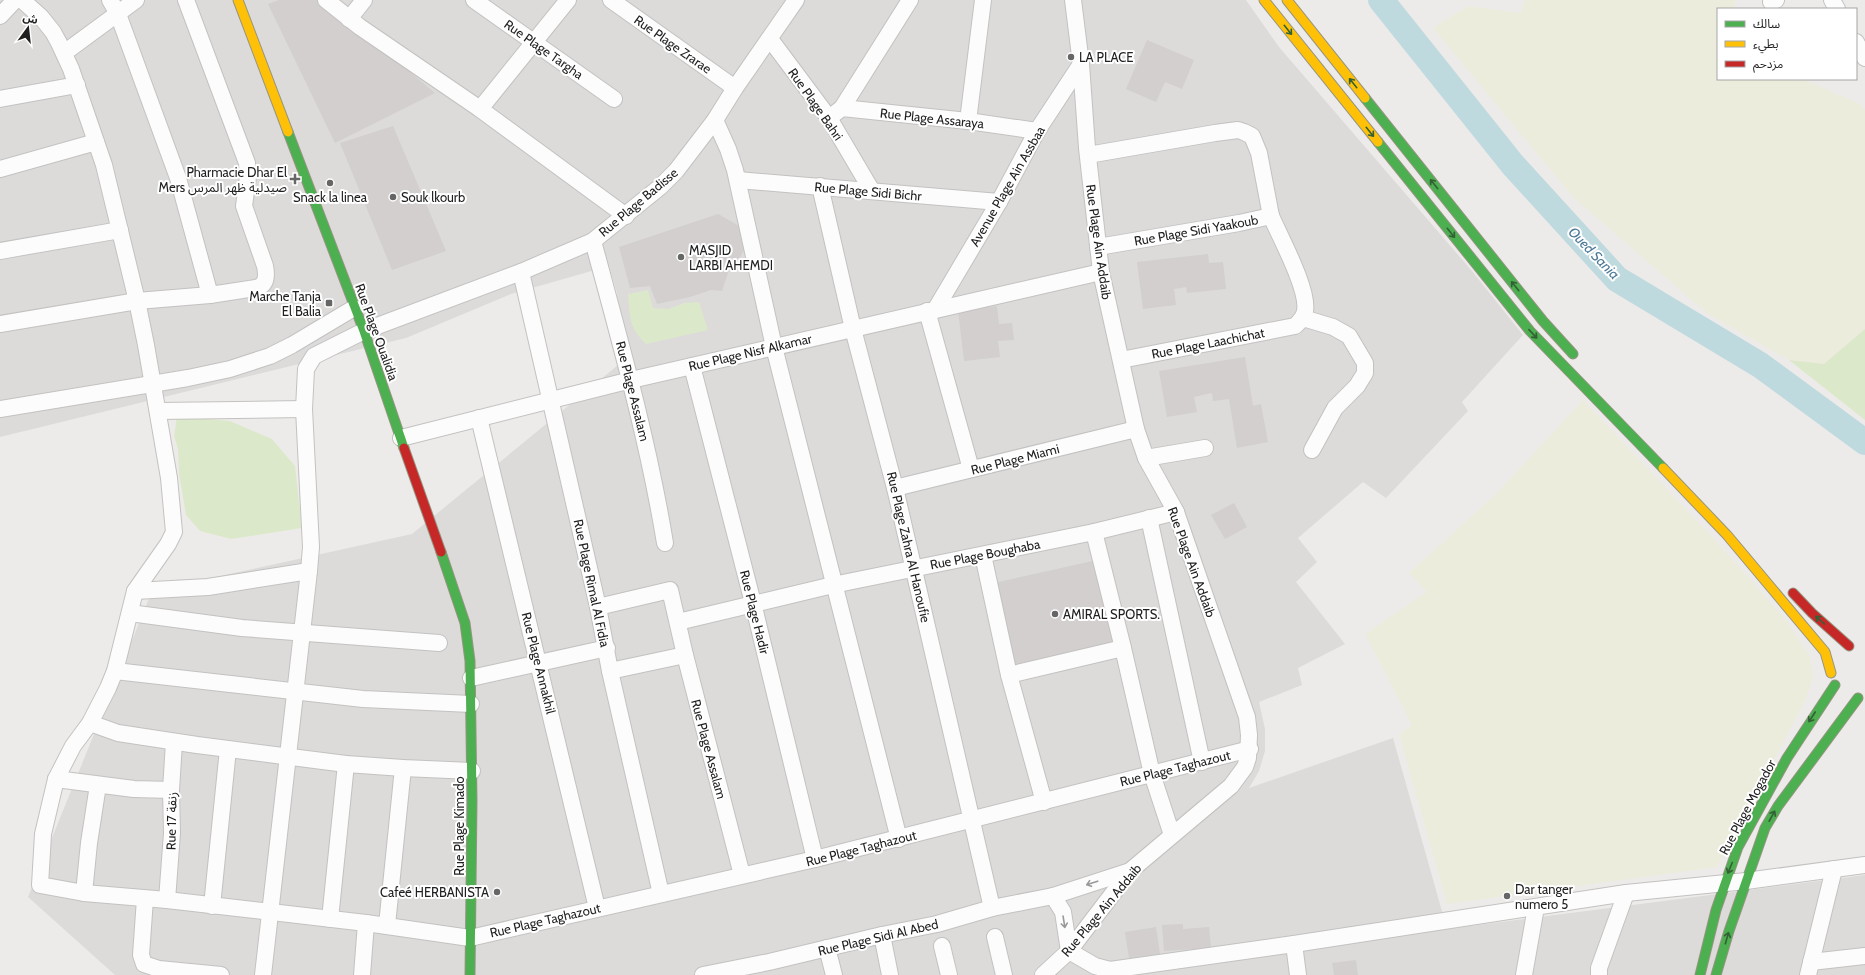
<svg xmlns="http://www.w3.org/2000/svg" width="1865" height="975" font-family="Cabin,'Noto Sans Arabic',sans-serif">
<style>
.residential{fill:#dcdbda}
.farmland{fill:#ececdd}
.grass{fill:#dce8ca}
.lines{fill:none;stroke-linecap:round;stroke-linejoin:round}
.river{stroke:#bfdade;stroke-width:26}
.building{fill:#d2cfce}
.street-casing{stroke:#c3c2c1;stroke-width:18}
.fast-casing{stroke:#969582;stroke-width:11}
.slow-casing{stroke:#969582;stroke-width:11}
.jam-casing{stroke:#969582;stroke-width:11}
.street{stroke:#fcfcfc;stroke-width:16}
.fast{stroke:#4caf50;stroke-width:9}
.slow{stroke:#ffc107;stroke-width:9}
.jam{stroke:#c62828;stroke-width:9}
.oneway{stroke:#336035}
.oneway2{stroke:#999}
.poi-dot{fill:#676666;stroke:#fff;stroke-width:1.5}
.labels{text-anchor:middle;stroke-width:4;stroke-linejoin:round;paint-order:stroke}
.street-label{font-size:13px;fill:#1f1f1f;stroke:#fff}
.poi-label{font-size:13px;fill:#1f1f1f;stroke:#fff;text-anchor:start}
.water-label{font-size:14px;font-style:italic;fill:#4d7998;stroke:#fff}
</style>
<rect width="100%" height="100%" fill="#edebe9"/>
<polygon class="residential" points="0,0 1246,0 1279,47 1472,271 1523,335 1462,402 1468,411 1386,498 1363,482 1298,538 1317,562 1296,582 1345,644 1298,668 1302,685 1259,702 1265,729 1265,751 1259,771 1249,788 1393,738 1447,929 1865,875 1865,975 115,975 28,897 152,591 412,534 623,361 617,293 609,266 511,294 406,338 0,437"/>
<g class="farmland">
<polygon points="1525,0 1735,0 1735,9 1718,9 1718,79 1803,79 1862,105 1865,110 1865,329 1824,364 1789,360 1708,314 1574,198 1433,28 1468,6 1521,13"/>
<polygon points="1583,400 1716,541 1786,620 1810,657 1813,677 1805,701 1717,867 1447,904 1399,734 1412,725 1365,634 1427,592 1409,573 1496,494"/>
</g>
<g class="grass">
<path d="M648 290 653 308 669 309 684 303 699 302 708 330 646 344C629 328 630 317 628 294Z"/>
<polygon points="1865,329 1865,420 1789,360 1824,364"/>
<polygon points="177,416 230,421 272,439 295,466 302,528 231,539 200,531 186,515 179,473 178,449 174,436"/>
</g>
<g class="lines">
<polyline class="river" points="1381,0 1513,165 1617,279 1760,365 1865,442"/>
</g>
<g class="building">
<polygon points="279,0 324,0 435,93 335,143 268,4"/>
<polygon points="1147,40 1194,60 1182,89 1165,82 1156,102 1126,89"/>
<polygon points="393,126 446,251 392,270 340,143"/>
<polygon points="718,214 741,227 746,246 735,267 729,270 722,291 711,290 690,297 657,304 650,286 630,288 619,247"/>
<polygon points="1208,254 1209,263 1223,262 1226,289 1187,293 1186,287 1174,289 1176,305 1143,309 1137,262"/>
<polygon points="997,306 999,324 1012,323 1014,340 998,341 1000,357 964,361 958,310"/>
<polygon points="1245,357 1253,406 1261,404 1268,442 1237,448 1229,399 1213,401 1212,393 1194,397 1197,412 1167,417 1159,371"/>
<polygon points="1234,503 1247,527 1225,539 1211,515"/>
<polygon points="1097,560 1116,645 1013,667 994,583"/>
<polygon points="1183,924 1183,929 1209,927 1211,948 1164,951 1162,925"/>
<polygon points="1156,927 1160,954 1129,958 1125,932"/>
<polygon points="1356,960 1358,975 1334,975 1332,963"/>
</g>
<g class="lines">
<defs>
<g id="street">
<polyline points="22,0 41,17 53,32 59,43 71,69 104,165 137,301 146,345 169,478 174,532 168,544 135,591 115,671 108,688 90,723 73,746 56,779 43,834 40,885 84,893 167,900 366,923 470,938 815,859 1250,749"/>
<polyline points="110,0 118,14 178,178 210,295"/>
<polyline points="326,0 360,27 480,109 626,216"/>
<polyline points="474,0 614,99"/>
<polyline points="611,0 735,88"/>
<polyline points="1832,0 1837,9"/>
<polyline points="1771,2 1776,0"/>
<polyline points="0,16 15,0"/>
<polyline points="349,19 364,0"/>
<polyline points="770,39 829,118 872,191"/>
<polyline points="1856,42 1865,58"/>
<polyline points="64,53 136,0"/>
<polyline points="0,99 77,85"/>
<polyline points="842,108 910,0"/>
<polyline points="480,109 568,0"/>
<polyline points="829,118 842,108 968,121 1037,131"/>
<polyline points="715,120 728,149 735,170 774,347 899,839"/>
<polyline points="968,121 983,0"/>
<polyline points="1088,155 1215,133 1238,130 1244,132 1252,136 1259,153 1271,216"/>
<polyline points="0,169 96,142"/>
<polyline points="738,180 999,202"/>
<polyline points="820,186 853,329 895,488 992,908"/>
<path d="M593 241C620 341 648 440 665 543"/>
<path d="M1098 247 1239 223 1271 216C1280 237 1309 290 1305 311 1304 318 1300 321 1295 326L1121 360"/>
<polyline points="0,251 120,230"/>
<polyline points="521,272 598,607 610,671 661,894"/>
<polyline points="935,310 999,202 1037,131 1081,64"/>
<polyline points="927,311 971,469"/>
<polyline points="1303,318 1333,327 1349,336 1365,363 1365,373 1357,386 1335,408 1312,450"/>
<path d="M0 324 137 301 210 295 256 288C267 285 267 276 265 266L244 206 248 177 247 163 186 0"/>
<polyline points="692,366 753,603 815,859"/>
<polyline points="0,409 188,378 230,369 270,356 292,345 354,308"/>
<polyline points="158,411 304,409"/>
<polyline points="479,418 597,908"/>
<polyline points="401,438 631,380 1101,272"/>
<polyline points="1146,458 1205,448"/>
<polyline points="895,488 1136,429"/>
<polyline points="1149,518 1202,762"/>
<polyline points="1094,532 1123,648 1152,774 1172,835"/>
<polyline points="983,555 1009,675 1044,802"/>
<polyline points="135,591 208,587 309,571"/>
<polyline points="598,607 670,590 685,655 742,875"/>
<polyline points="130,613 242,628 439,643"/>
<polyline points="678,622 833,585 1094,532 1176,512"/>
<polyline points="115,671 363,699 471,704"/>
<polyline points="610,671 685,655"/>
<polyline points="1009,675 1123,648"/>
<polyline points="471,678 607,648"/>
<polyline points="90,723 118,733 197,745 346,764 403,768 472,771"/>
<polyline points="56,779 134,789 171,790"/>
<polyline points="84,893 89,843 98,785"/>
<polyline points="1053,896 1063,912 1069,951 1095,966 1110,970 1294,944 1626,893 1746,881 1865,865"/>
<polyline points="145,899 141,955 144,964 159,969 221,975"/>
<polyline points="167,900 172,833 171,790 174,742"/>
<polyline points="212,906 228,749"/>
<polyline points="330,919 346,764"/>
<polyline points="387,925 403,768"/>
<polyline points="882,935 890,975"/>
<polyline points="995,937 1004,975"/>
<polyline points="1294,944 1298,975"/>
<polyline points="942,946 949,975"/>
<polyline points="827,948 834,975"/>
<polyline points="1811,962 1865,956"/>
<polyline points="263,975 309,571 311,547 304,409 306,369 314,356 364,331 521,272 593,241 604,232 660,187 676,171 715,120 735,88 796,0"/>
<polyline points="362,975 366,923"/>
<polyline points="703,975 769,962 882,935 937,924 992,908 1053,896 1130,871"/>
<polyline points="1043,975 1069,951 1130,871 1231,786 1245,767 1248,758 1249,735 1247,717 1176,512 1146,458 1136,429 1101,272 1087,148 1081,64 1073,0"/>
<polyline points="1524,975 1536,907"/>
<polyline points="1599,975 1599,968 1626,893"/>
<polyline points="1808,975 1834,869"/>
</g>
<g id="fast">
<polyline points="1365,98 1543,321 1573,354"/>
<polyline points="288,132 364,331 404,448"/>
<polyline points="1378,142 1530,331 1663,468"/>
<polyline points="441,552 465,623 470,661 472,801 470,975"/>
<polyline points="1700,975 1716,910 1738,847 1787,758 1835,685"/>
<polyline points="1716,975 1729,931 1765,828 1778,806 1858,698"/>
</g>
<g id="slow">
<polyline points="238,0 288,132"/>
<polyline points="1264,0 1378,142"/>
<polyline points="1287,0 1365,98"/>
<polyline points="1663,468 1727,535 1825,652 1831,673"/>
</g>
<g id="jam">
<polyline points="404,448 441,552"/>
<polyline points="1793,593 1812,613 1849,646"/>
</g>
</defs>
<use href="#street" class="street-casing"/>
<use href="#fast" class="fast-casing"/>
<use href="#slow" class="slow-casing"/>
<use href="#jam" class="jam-casing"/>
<use href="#street" class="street"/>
<use href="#fast" class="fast"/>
<use href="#slow" class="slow"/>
<use href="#jam" class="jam"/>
</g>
<defs><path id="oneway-shaft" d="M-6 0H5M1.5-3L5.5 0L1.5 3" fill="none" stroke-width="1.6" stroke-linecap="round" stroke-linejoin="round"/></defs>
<g class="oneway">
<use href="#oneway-shaft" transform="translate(1288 30) rotate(51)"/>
<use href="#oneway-shaft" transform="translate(1353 83) rotate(-129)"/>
<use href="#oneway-shaft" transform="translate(1370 132) rotate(51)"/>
<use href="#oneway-shaft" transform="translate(1434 184) rotate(-129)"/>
<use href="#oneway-shaft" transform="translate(1451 233) rotate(51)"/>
<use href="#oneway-shaft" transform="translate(1515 286) rotate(-129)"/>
<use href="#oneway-shaft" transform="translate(1533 334) rotate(47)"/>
<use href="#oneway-shaft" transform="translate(1820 620) rotate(-138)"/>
<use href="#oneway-shaft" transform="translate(1812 717) rotate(123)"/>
<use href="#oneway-shaft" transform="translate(1772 816) rotate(-61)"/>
<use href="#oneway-shaft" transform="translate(1730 868) rotate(112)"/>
<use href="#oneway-shaft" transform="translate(1727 938) rotate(-74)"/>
</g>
<g class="oneway2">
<use href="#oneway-shaft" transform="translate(1092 883) rotate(162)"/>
<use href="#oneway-shaft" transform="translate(1064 922) rotate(81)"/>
</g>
<g class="poi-dot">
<circle cx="1071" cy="57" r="4"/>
<path d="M293 173h4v4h4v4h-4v4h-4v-4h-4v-4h4z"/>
<circle cx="330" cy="183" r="4"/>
<circle cx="393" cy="197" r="4"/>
<circle cx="681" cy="257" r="4"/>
<rect x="325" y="299" width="8" height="8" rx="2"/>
<circle cx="1055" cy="614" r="4"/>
<circle cx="497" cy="892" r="4"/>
<circle cx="1507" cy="896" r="4"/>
</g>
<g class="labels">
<g class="street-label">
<text transform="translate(673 44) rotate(35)" y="5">Rue Plage Zrarae</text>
<text transform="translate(544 49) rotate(35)" y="5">Rue Plage Targha</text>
<text transform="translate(816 104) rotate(55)" y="5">Rue Plage Bahri</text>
<text transform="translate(932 118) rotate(6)" y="5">Rue Plage Assaraya</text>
<text transform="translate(1007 186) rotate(-60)" y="5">Avenue Plage Ain Assbaa</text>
<text transform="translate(868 191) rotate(5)" y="5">Rue Plage Sidi Bichr</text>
<text transform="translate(638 202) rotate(-40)" y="5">Rue Plage Badisse</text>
<text transform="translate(1196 230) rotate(-10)" y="5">Rue Plage Sidi Yaakoub</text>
<text transform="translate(1099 242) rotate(82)" y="5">Rue Plage Ain Addaib</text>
<text transform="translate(377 332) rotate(70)" y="5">Rue Plage Oualidia</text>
<text transform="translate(1208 343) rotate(-11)" y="5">Rue Plage Laachichat</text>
<text transform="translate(750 352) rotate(-13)" y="5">Rue Plage Nisf Alkamar</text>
<text transform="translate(633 391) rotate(76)" y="5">Rue Plage Assalam</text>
<text transform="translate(1015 459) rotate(-14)" y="5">Rue Plage Miami</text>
<text transform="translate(909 547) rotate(77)" y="5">Rue Plage Zahra Al Hanoufie</text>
<text transform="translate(985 554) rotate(-11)" y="5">Rue Plage Boughaba</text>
<text transform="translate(1192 562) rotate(70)" y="5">Rue Plage Ain Addaib</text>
<text transform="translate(592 583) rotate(78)" y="5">Rue Plage Rimal Al Fidia</text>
<text transform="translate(755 612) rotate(76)" y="5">Rue Plage Hadir</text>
<text transform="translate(539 663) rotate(76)" y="5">Rue Plage Annakhil</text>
<text transform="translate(709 749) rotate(75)" y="5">Rue Plage Assalam</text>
<text transform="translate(1175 768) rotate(-14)" y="5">Rue Plage Taghazout</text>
<text transform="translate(1747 807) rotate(-62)" y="5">Rue Plage Mogador</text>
<text transform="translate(171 821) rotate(-89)" y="5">Rue 17 زنقة</text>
<text transform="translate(459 826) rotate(-90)" y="5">Rue Plage Kimado</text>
<text transform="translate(861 848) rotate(-14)" y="5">Rue Plage Taghazout</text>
<text transform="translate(1101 910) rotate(-50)" y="5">Rue Plage Ain Addaib</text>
<text transform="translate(545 920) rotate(-13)" y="5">Rue Plage Taghazout</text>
<text transform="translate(878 937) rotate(-13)" y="5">Rue Plage Sidi Al Abed</text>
</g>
<g class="poi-label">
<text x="1079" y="62">LA PLACE</text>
<text x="287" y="177" text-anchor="end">Pharmacie Dhar El<tspan x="287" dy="15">Mers صيدلية ظهر المرس</tspan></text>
<text x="330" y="202" text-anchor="middle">Snack la linea</text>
<text x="401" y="202">Souk lkourb</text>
<text x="689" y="255">MASJID<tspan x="689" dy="15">LARBI AHEMDI</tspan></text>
<text x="321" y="301" text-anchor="end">Marche Tanja<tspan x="321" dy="15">El Balia</tspan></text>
<text x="1063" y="619">AMIRAL SPORTS.</text>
<text x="1515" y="894">Dar tanger<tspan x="1515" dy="15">numero 5</tspan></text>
<text x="489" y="897" text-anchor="end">Cafeé HERBANISTA</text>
</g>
<g class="water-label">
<text transform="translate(1594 253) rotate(46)" y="5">Oued Sania</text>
</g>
</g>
<rect x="1717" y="8" width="140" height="72" fill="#ffffff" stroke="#a5a5a5"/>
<rect x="1725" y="21" width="20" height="6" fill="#4caf50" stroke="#a5a5a5"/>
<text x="1753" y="28" font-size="12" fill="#1f1f1f">سالك</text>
<rect x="1725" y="41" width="20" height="6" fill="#ffc107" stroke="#a5a5a5"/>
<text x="1753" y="48" font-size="12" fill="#1f1f1f">بطيء</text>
<rect x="1725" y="61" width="20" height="6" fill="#c62828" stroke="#a5a5a5"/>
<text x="1753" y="68" font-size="12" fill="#1f1f1f">مزدحم</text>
<g transform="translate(28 28) rotate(15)" stroke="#ffffff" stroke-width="3" paint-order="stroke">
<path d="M0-3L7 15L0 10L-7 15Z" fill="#1f1f1f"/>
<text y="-6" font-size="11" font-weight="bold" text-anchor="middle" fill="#1f1f1f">ش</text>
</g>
</svg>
